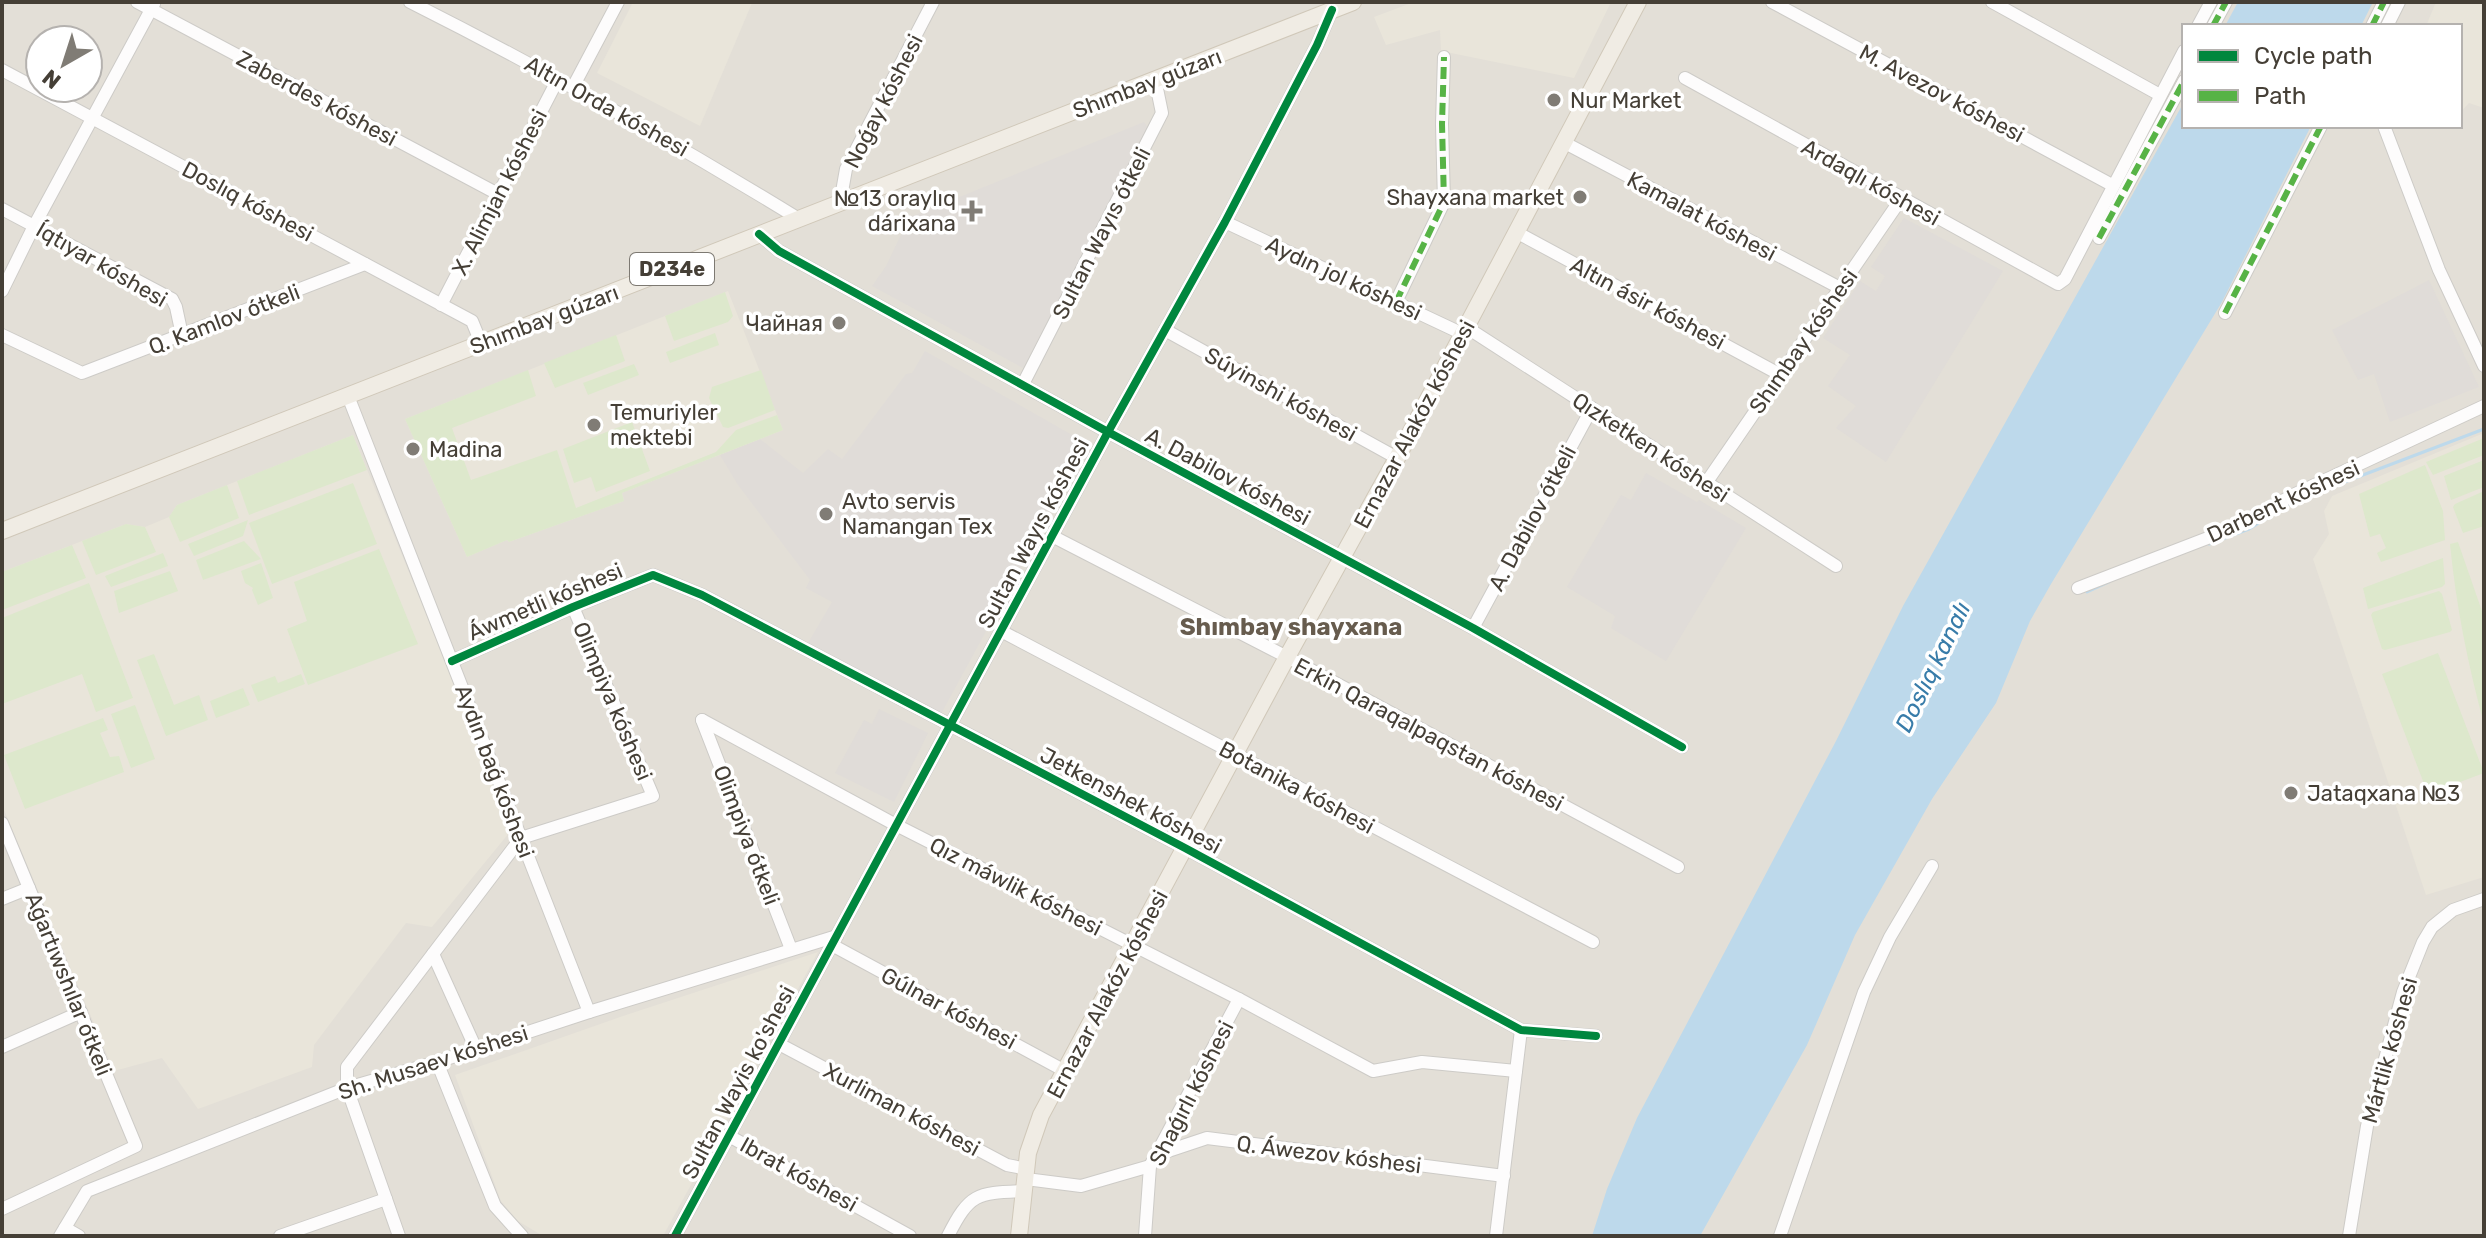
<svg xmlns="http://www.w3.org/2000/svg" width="2486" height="1238" font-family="Rubik,sans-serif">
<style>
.residential{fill:#e3dfd7;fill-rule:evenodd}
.industrial{fill:#e0dcd8}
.education{fill:#e9e5da}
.green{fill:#dde8cc}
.water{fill:#bdd9eb}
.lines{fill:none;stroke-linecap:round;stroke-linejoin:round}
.stream{stroke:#bdd9eb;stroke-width:3}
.minor-casing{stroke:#cdcbc7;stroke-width:14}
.major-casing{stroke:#d0c8b9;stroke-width:18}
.minor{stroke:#fdfcfc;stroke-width:12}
.major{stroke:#f0ece4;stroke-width:16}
.quiet{stroke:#57b346;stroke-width:6;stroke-dasharray:12 6;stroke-linecap:butt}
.cycleway-casing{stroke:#fff;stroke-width:13}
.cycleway{stroke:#00873e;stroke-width:8}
.poi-dot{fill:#807c75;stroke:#fff;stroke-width:3}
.labels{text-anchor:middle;stroke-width:7;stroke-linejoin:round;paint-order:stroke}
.shield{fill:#fff;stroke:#7d7972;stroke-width:2}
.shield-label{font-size:20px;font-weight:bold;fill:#453f36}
.street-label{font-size:22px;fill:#453f36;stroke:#fff}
.poi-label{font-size:22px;fill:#453f36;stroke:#fff;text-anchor:start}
.neighbourhood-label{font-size:24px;font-weight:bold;fill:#675c4e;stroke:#fff}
.water-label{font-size:24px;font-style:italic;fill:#387ca9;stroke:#fff}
</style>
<rect width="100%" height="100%" fill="#efedea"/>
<path class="residential" d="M2 2H2484V1236H2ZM2184 26H2460V126H2184ZM40 40H88V88H40Z"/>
<g class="industrial">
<polygon points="1144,122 1149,129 1023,368 872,286 886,266 906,224 905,219"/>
<polygon points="1904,218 2003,271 1886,462 1836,428 1856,406 1828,386 1850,355 1823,338 1860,281 1876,291 1885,276 1871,267"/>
<polygon points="2429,280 2479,387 2390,422 2374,374 2358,380 2332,330"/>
<polygon points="925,351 1088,444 941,714 808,643 832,602 806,588 810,580 738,485 720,455 760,439 803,473 828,449 842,459 906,374 912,373"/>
<polygon points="1646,473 1697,502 1699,500 1746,528 1666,661 1611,628 1615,616 1567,587 1621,495 1631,500"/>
<polygon points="879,709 928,733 894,802 835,773 864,720 872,724"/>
</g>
<g class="education">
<polygon points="633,2 752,3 700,126 597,73"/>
<polygon points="1414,2 1611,2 1574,78 1441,51 1440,30 1386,45 1374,17"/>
<polygon points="2436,2 2484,2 2484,108 2469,103 2460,113 2460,26 2426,26"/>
<polygon points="728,291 783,430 622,493 624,501 509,542 507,540 467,557 405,419"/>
<polygon points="2484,433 2484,877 2426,895 2313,559 2329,534 2324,511 2332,496"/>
<polygon points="353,435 513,828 432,927 406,923 314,1045 312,1067 198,1109 162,1058 114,1071 2,805 2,572 126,524 145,527 169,517 177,505"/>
<polygon points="818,952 663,1236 543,1236 518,1221 501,1201 455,1075 623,1016"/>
</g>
<g class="green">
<polygon points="725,292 733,316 728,322 674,341 665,316"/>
<polygon points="715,333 719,345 670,363 666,352"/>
<polygon points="616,335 625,361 555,388 544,363"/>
<polygon points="634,364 639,375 588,395 583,383"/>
<polygon points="528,370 536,396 452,428 471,480 557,450 576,508 716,452 736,430 777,415 783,430 622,493 624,501 509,542 507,540 467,557 405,419"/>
<polygon points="761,370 775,410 728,428 723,427 709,398 712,387"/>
<polygon points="632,422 650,471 596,492 591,477 574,483 563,449"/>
<polygon points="353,435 367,470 249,515 237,481"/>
<polygon points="2484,438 2484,455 2433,475 2426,462"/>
<polygon points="2484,460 2484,487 2451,500 2444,476"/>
<polygon points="2425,465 2443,511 2445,540 2381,562 2377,553 2386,548 2380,534 2370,537 2359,494"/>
<polygon points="353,483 377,544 272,584 249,523"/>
<polygon points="227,485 239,518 180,542 169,517 177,505"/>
<polygon points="2484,491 2484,526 2463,533 2453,507 2455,504"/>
<polygon points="248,520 243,536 194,556 188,544"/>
<polygon points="126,524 145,527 156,552 96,575 82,541"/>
<polygon points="244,541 261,559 203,580 196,560"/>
<path d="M2458 542 2484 617V724C2468 665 2456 606 2450 544Z"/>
<polygon points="72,545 86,578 2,610 2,572"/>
<polygon points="379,549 418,644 308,685 287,629 307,621 294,582"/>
<polygon points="163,553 168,566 111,587 105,576"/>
<polygon points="2443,558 2445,584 2442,587 2368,609 2363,588"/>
<polygon points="261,563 273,598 258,605 252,590 253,588 245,583 241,571"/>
<polygon points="170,571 178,591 119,613 114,591"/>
<polygon points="89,583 133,698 96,712 82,674 2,704 2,618"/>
<polygon points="2439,591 2442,594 2452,630 2450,632 2385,650 2382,649 2371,615 2373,612"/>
<polygon points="2438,653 2484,773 2428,794 2382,674"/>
<polygon points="154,654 174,705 199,695 208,720 166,736 137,660"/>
<polygon points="301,674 305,684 258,702 251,685 275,676 278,683"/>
<polygon points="243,688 250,705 216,718 210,701"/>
<polygon points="135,705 155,759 131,768 111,714"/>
<polygon points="103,718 108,730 100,733 110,757 119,756 124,772 25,809 4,755"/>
</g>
<g class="water">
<polygon points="2238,2 2373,2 2361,26 2225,26"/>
<polygon points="2184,102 2184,126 2311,126 2222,302 2051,584 2030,621 1996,703 1932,799 1855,935 1807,1045 1700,1236 1592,1236 1607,1189 1637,1118 1836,741 1903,606"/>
</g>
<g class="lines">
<g class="stream">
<polyline points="2305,497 2484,429"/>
<polyline points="2209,544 2249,529 2293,502"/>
<polyline points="2087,592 2109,582"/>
</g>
<defs>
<g id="minor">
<polyline points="137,2 498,194"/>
<path d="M410 2C543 69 672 141 799 219"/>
<polyline points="1772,2 2112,185"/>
<polyline points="1992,2 2160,95"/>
<polyline points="2198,26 2211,2"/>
<polyline points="2213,26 2226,2"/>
<polyline points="2372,26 2384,2"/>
<polyline points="2387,26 2399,2"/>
<polyline points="2,70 472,321 481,343"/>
<polyline points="1685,78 2058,284 2065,279 2184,51"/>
<polyline points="573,87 618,2"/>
<polyline points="2384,126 2439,270 2484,366"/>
<polyline points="1565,143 1840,288"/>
<polyline points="840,203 846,169 933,2"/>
<polyline points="2,209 172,299 176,307 182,335"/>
<polyline points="1225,222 1463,334"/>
<polyline points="1516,232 1779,374"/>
<polyline points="759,234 779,251 1108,432 1473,628 1682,747"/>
<polyline points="2099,238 2184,81"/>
<polyline points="2,291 34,226 154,4"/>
<polyline points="1396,302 1444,202 1442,124 1444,57"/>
<polyline points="441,305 558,79"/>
<polyline points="2225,313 2321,126"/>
<polyline points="1466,327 1836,566"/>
<polyline points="1165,330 1397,458"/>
<polyline points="2,335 82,373 365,264"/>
<polyline points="1023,384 1162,113 1155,79"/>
<polyline points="348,396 589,1012"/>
<polyline points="1706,483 1901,199"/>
<polyline points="1052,536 1287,657 1678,867"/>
<polyline points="2078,588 2244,524 2291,496 2484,406"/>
<polyline points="1473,628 1592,408"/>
<polyline points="1001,631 1593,942"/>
<polyline points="452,661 573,607 653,575 702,595 1185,848 1521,1030 1596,1036"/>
<polyline points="702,720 896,825 1239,999 1373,1071 1422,1062 1516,1071"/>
<polyline points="702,720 791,949"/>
<polyline points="2,823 136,1146 2,1209"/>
<polyline points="2,899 29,888"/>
<polyline points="832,945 1065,1071"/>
<polyline points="433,954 476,1049"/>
<polyline points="779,1044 1007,1165 1027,1169"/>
<polyline points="2,1047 81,1012"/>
<polyline points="437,1062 495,1206 522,1236"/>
<polyline points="729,1136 910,1236"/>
<polyline points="1156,1155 1207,1138 1504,1176"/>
<polyline points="1026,1179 1081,1186 1150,1166"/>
<polyline points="65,1228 79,1236"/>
<polyline points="60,1236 87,1191 347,1088 437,1062 589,1012 837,936"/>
<polyline points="280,1236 386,1199"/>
<polyline points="399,1236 347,1088 347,1067 521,838 653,796 573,607"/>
<polyline points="675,1236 1108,432 1225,222 1317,45 1332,10"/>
<path d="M948 1236C970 1192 978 1193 1024 1191"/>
<polyline points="1145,1236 1150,1166 1239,999"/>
<polyline points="1496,1236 1521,1030"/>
<polyline points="1780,1236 1864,992 1890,937 1932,866"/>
<polyline points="2349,1236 2367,1126 2403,992 2423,942 2432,927 2453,910 2484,899"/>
</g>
<g id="major">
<polyline points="2,531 1353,2"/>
<polyline points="1019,1236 1028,1153 1041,1115 1287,657 1397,458 1638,2"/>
</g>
</defs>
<use href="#minor" class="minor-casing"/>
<use href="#major" class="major-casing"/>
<use href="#minor" class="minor"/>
<use href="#major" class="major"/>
<g class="quiet">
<polyline points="2213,26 2226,2"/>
<polyline points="2372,26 2384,2"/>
<polyline points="2099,238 2184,81"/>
<polyline points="1396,302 1444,202 1442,124 1444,57"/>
<polyline points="2225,313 2321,126"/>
</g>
<defs>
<g id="cycleway">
<polyline points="759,234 779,251 1108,432 1473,628 1682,747"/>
<polyline points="452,661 573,607 653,575 702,595 1185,848 1521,1030 1596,1036"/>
<polyline points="675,1236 1108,432 1225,222 1317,45 1332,10"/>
</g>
</defs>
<use href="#cycleway" class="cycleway-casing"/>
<use href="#cycleway" class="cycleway"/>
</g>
<g class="poi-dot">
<circle cx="1554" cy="100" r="8"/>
<circle cx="1580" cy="197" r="8"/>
<path d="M968 199h8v8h8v8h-8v8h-8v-8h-8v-8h8z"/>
<circle cx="839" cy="323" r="8"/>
<circle cx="594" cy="425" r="8"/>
<circle cx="413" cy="449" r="8"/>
<circle cx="826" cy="514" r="8"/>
<circle cx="2291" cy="793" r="8"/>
</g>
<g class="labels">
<rect class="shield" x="630" y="253" width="84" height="32" rx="6"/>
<g class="shield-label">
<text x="672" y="276">D234e</text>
</g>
<g class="street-label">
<text transform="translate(1147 83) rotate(-21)" y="8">Shımbay gúzarı</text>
<text transform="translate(1942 93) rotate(28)" y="8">M. Avezov kóshesi</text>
<text transform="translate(317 98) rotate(28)" y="8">Zaberdes kóshesi</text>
<text transform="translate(883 101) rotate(-63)" y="8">Noǵay kóshesi</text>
<text transform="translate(607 106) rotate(29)" y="8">Altın Orda kóshesi</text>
<text transform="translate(1871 182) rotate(29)" y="8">Ardaqlı kóshesi</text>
<text transform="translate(499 192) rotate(-63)" y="8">X. Alimjan kóshesi</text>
<text transform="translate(248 201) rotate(28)" y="8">Doslıq kóshesi</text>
<text transform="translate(1702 216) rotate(28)" y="8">Kamalat kóshesi</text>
<text transform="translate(1101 233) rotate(-63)" y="8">Sultan Wayıs ótkeli</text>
<text transform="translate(102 264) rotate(30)" y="8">Íqtıyar kóshesi</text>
<text transform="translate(1344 278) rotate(25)" y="8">Aydın jol kóshesi</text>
<text transform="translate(1648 303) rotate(28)" y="8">Altın ásir kóshesi</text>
<text transform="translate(224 319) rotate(-21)" y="8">Q. Kamlov ótkeli</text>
<text transform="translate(544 319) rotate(-21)" y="8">Shımbay gúzarı</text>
<text transform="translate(1803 341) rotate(-55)" y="8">Shımbay kóshesi</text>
<text transform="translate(1281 394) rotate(29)" y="8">Súyinshi kóshesi</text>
<text transform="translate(1414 424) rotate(-62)" y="8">Ernazar Alakóz kóshesi</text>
<text transform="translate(1651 447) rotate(33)" y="8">Qızketken kóshesi</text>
<text transform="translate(1228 476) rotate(28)" y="8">A. Dabilov kóshesi</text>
<text transform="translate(2283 501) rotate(-25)" y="8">Darbent kóshesi</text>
<text transform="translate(1532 518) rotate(-62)" y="8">A. Dabilov ótkeli</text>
<text transform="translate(1033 533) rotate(-62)" y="8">Sultan Wayıs kóshesi</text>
<text transform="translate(545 601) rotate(-23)" y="8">Áwmetli kóshesi</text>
<text transform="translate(613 701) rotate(67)" y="8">Olimpiya kóshesi</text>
<text transform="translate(1429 734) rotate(28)" y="8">Erkin Qaraqalpaqstan kóshesi</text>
<text transform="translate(495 771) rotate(69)" y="8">Aydın baǵ kóshesi</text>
<text transform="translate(1297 787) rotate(28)" y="8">Botanika kóshesi</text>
<text transform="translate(1131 800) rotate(28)" y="8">Jetkenshek kóshesi</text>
<text transform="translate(747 835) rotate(69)" y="8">Olimpiya ótkeli</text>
<text transform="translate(1016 886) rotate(27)" y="8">Qız máwlik kóshesi</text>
<text transform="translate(69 984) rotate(68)" y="8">Aǵartıwshılar ótkeli</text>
<text transform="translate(1107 994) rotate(-62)" y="8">Ernazar Alakóz kóshesi</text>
<text transform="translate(949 1008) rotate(28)" y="8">Gúlnar kóshesi</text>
<text transform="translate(2389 1050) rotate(-74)" y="8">Mártlik kóshesi</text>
<text transform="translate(433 1062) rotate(-18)" y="8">Sh. Musaev kóshesi</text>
<text transform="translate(738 1082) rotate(-62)" y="8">Sultan Wayis ko'shesi</text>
<text transform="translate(1191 1093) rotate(-63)" y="8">Shaǵırlı kóshesi</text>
<text transform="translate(902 1109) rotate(28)" y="8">Xurliman kóshesi</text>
<text transform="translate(1329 1154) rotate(7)" y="8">Q. Áwezov kóshesi</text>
<text transform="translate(799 1174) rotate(29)" y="8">Ibrat kóshesi</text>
</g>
<g class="poi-label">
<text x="1570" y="108">Nur Market</text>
<text x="1564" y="205" text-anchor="end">Shayxana market</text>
<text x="956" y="206" text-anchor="end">№13 oraylıq<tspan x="956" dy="25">dárixana</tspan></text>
<text x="823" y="331" text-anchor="end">Чайная</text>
<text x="610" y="420">Temuriyler<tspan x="610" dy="25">mektebi</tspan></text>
<text x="429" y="457">Madina</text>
<text x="842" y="509">Avto servis<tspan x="842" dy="25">Namangan Tex</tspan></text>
<text x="2307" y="801">Jataqxana №3</text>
</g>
<g class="neighbourhood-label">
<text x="1291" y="635">Shımbay shayxana</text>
</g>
<g class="water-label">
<text transform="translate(1933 667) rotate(-64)" y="8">Doslıq kanalı</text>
</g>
</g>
<rect width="2486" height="1238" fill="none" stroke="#453f36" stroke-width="8"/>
<rect x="2182" y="24" width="280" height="104" fill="#ffffff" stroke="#b5b2af" stroke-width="2"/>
<rect x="2198" y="50" width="40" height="12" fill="#00873e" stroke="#b5b2af" stroke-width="2"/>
<text x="2254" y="64" font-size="24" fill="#453f36">Cycle path</text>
<rect x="2198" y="90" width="40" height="12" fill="#57b346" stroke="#b5b2af" stroke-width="2"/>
<text x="2254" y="104" font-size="24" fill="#453f36">Path</text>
<g transform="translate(64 64) rotate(219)"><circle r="38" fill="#ffffff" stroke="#b5b2af" stroke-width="2"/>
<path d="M0-6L14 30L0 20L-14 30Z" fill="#807c75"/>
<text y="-12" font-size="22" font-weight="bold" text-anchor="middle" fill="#453f36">N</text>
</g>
</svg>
